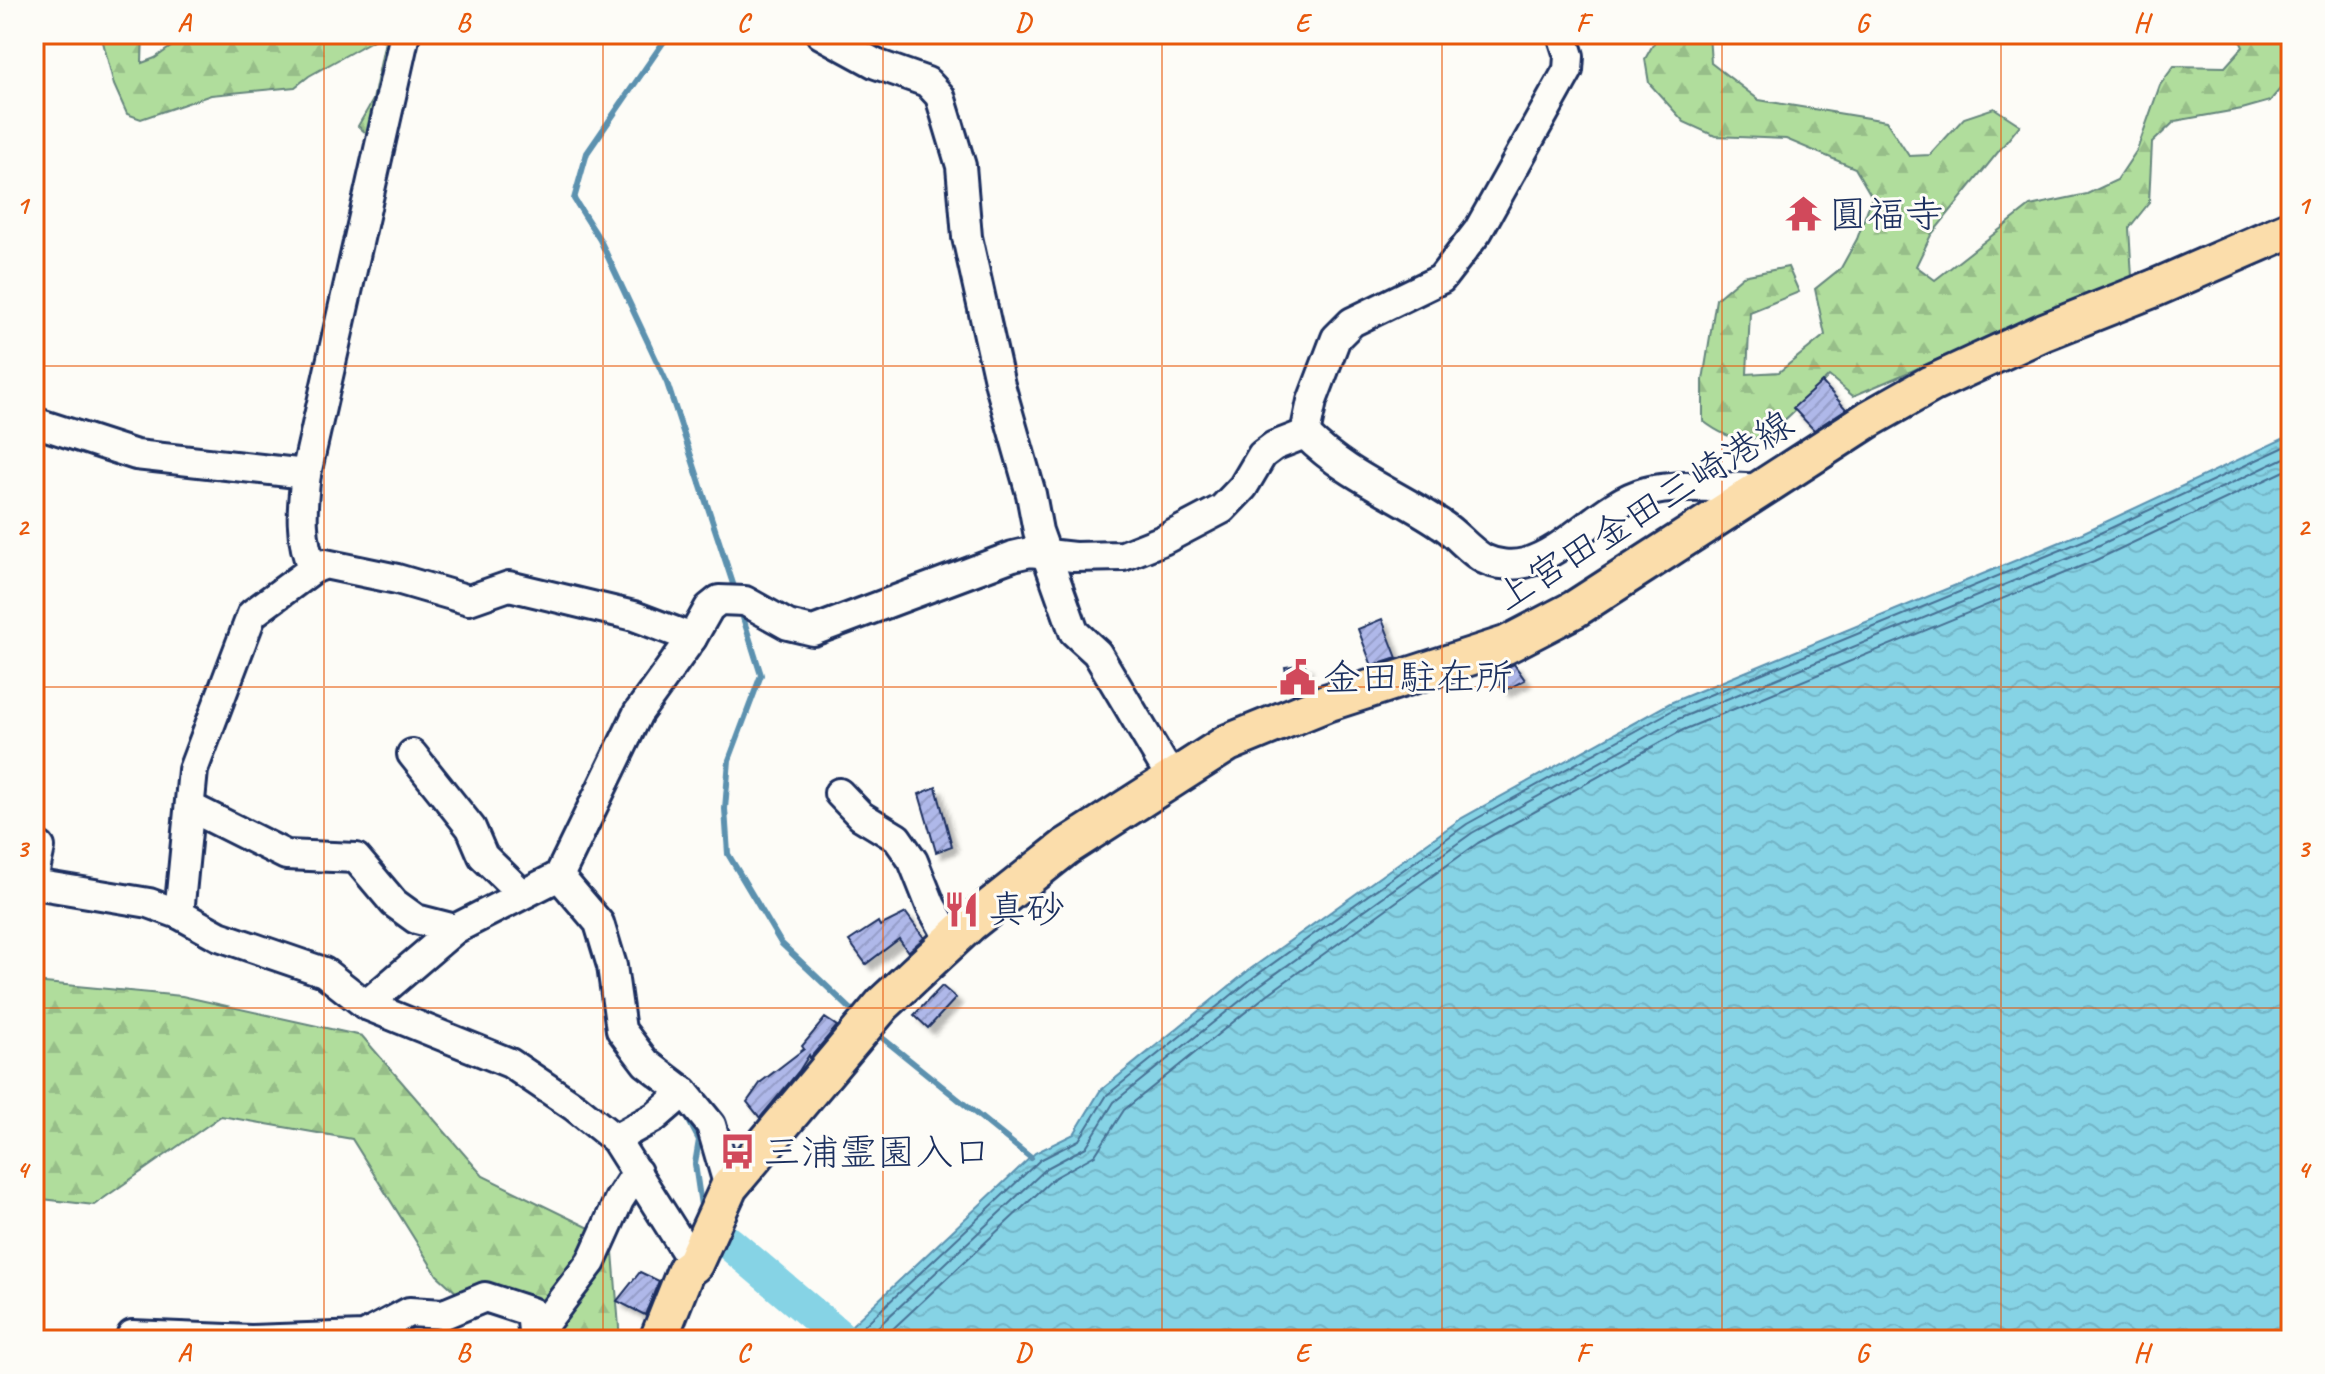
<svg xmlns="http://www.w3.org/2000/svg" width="2325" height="1374" font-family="Caveat,'Klee One',sans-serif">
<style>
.forest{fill:url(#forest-firs);stroke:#66867d;stroke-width:2}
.water{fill:url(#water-waves);stroke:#5b91af;stroke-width:2}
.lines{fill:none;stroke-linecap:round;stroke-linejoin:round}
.shore{stroke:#467194;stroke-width:2}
.stream{stroke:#5b91af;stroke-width:6}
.river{stroke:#86d3e5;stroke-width:34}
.building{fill:url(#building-hatch);stroke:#1b2f5e;stroke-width:2;filter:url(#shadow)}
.minor-casing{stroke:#1b2f5e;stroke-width:34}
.major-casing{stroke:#1b2f5e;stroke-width:42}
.minor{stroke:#fdfcf7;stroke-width:28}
.major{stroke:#fbddab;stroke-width:36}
.grid{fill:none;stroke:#e8590c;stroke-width:2;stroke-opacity:0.55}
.labels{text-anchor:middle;stroke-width:6;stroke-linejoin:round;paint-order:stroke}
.poi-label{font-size:38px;fill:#1b2f5e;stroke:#fdfcf7;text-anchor:start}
.street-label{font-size:38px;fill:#1b2f5e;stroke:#fdfcf7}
.neatline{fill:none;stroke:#e8590c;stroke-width:3}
.grid-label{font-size:26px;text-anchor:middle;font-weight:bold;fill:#e8590c}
</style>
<defs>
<pattern id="forest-firs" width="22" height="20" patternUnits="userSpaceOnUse" patternTransform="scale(2)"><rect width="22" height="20" fill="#b0dd9c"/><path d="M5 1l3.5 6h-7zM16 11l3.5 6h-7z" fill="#97be89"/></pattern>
<pattern id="water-waves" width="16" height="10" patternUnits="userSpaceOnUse" patternTransform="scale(2)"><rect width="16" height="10" fill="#86d3e5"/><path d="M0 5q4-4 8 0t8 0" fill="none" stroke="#73b5c7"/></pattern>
<pattern id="building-hatch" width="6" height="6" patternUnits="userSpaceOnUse" patternTransform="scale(2)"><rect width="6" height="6" fill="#afb8e9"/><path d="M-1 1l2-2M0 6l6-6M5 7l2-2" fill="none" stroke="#969eca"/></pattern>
<filter id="shadow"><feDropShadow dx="6" dy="6" stdDeviation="2" flood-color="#0004"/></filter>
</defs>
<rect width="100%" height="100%" fill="#fdfcf7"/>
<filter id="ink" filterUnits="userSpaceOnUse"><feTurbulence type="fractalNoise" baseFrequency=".0125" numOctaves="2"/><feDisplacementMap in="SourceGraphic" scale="16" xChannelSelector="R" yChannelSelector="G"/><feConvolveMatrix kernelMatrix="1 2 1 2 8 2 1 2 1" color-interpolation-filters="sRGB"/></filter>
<g filter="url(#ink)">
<g class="forest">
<polygon points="101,34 143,34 142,63 155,58 182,39 211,34 397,34 369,136 358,126 373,100 385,41 377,38 309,76 295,87 211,95 141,119 127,114 114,85"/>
<path d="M1659 34H1709L1711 63 1759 100 1886 121 1909 156 1930 155 1964 118 1994 108 2020 125 1931 235 1916 266 1935 280 2030 206 2087 194 2117 180 2137 150 2160 85 2174 66 2225 67 2243 47 2237 34H2291V76L2270 101 2242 109 2175 121 2152 143 2149 203 2129 228 2132 277 1853 396 1829 376C1810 394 1776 436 1750 439 1732 441 1716 431 1703 421V380L1716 299 1743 276 1788 267 1799 292 1750 312 1747 374 1779 372 1825 335 1815 289 1841 268 1857 239 1872 197 1855 168 1786 139 1715 136 1684 122 1649 83 1645 59Z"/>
<polygon points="34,982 182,996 362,1036 483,1176 612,1239 620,1340 523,1340 525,1317 480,1314 437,1275 352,1139 221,1116 94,1205 34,1198"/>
</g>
<polygon class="water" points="2291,435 2291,1340 836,1340 1035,1153 1074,1134 1100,1091 1249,970 1462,818 1670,703 2082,533"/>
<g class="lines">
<g class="shore">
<polyline points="849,1340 1040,1160 1079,1140 1107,1095 1254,977 1467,824 1673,710 2085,540 2291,444"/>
<polyline points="864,1340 1047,1168 1086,1147 1114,1102 1260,985 1472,833 1678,719 2089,550 2291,455"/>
<polyline points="881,1340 1054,1178 1095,1155 1124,1110 1268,994 1478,843 1683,730 2094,561 2291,468"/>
</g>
<g class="stream">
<polyline points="669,34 587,153 574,199 600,240 667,383 736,593"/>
<polyline points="740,608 761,675 729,760 725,809 728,854 781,943 858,1016"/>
<polyline points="875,1032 1031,1158"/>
<polyline points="685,1113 699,1140 695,1164 702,1212"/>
</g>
<polyline class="river" points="729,1243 841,1338"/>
</g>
<g class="building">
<polygon points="1822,382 1846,409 1814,430 1793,408"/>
<polygon points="1382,619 1397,658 1372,666 1358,629"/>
<polygon points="1305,664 1309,687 1293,694 1292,689 1289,690 1285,667"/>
<polygon points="1514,664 1525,680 1504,691 1495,673"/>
<polygon points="936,787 952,846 936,852 919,794"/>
<polygon points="906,913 924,938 908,952 899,939 866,964 849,941 878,922 880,926"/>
<polygon points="942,986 956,998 928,1028 914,1015"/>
<polygon points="825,1018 837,1026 810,1058 809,1055 799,1071 760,1118 747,1102 761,1082 804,1049 802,1046"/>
<polygon points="640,1272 659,1281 645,1315 617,1301"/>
</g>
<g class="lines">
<defs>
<g id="minor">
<polyline points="821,34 876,64 927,82 940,96 961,166 967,237 1000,385 1031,494 1038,531 1074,632 1097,653 1172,779"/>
<polyline points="34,422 136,455 306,474"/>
<path d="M1305 434C1347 476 1393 492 1441 524 1457 534 1468 550 1484 559 1496 565 1512 566 1525 563 1570 550 1601 504 1646 492 1674 484 1731 487 1761 489"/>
<polyline points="1305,434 1312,401 1336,338 1352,322 1441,279 1478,231 1568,70 1569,56 1562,34"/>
<path d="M313 569C299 539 302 506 306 474L405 34"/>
<polyline points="412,754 471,828 483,856 522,894"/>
<polyline points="839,793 861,816 897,838 913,861 931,906 951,941"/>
<polyline points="190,807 286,855 356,858 394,903 416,919 455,929"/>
<polyline points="34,875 40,847"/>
<polyline points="559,876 599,923 612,966 621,1030 646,1063 684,1092 711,1125 729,1187"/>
<polyline points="34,884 149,903 179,914 219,936 324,972 366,1005 510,1063 575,1107 615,1139 694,1264"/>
<polyline points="179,914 193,770 252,614 313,569 325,564 397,579 469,600 509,586 634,616 692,638"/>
<polyline points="366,1005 455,929 559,876 638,713 692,638 709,608 719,600 745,601 788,625 813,631 1013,556 1030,552 1074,557 1123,556 1163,540 1222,509 1243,487 1262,455 1274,446 1305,434"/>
<polyline points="615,1139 655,1117 684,1092"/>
<polyline points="132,1335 251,1340 364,1336 409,1312 444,1314 485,1297 531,1312 534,1340"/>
<polyline points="534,1337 591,1262 619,1200 637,1172"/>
</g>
<polyline id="major" points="658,1340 686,1270 694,1264 729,1187 883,1004 969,924 1066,847 1228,743 1326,703 1506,645 1575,609 1869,419 1931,384 2044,332 2155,288 2291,229"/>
</defs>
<use href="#minor" class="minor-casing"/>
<use href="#major" class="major-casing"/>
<use href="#minor" class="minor"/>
<use href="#major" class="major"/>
</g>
</g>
<path class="grid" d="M324 34V1340M603 34V1340M883 34V1340M1162 34V1340M1442 34V1340M1722 34V1340M2001 34V1340M34 366H2291M34 687H2291M34 1008H2291"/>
<defs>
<symbol id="temple-bare" viewBox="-9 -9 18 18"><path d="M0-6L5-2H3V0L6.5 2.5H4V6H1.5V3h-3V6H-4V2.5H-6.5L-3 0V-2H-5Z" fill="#d1495b" stroke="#fdfcf7" stroke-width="2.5" paint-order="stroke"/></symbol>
<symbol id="civic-bare" viewBox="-9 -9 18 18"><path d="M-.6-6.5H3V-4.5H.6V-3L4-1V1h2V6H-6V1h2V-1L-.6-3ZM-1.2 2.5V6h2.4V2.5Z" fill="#d1495b" stroke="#fdfcf7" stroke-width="2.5" paint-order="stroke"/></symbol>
<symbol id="restaurant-bare" viewBox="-9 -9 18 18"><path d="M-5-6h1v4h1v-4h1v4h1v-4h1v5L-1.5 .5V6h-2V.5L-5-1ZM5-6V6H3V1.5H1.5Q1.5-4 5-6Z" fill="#d1495b" stroke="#fdfcf7" stroke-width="2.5" paint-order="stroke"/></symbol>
<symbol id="bus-bare" viewBox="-9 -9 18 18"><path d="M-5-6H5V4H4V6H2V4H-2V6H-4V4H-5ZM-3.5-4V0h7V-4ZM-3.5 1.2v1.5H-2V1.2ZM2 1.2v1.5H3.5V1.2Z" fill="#d1495b" stroke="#fdfcf7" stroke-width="2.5" paint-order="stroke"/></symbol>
</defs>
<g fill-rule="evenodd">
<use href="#temple-bare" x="1778" y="188" width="51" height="51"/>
<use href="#civic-bare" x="1272" y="652" width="51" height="51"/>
<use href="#restaurant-bare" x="936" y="884" width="51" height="51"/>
<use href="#bus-bare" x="712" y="1126" width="51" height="51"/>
</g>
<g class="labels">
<g class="poi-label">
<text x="1829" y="227">圓福寺</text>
<text x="1323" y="690">金田駐在所</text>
<text x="988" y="922">真砂</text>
<text x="763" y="1165">三浦霊園入口</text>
</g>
<g class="street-label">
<text transform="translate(1644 510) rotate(-32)" y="13">上宮田金田三崎港線</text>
</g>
</g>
<rect width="2325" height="1374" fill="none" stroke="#fdfcf7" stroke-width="88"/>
<rect x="44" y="44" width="2237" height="1286" class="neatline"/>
<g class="grid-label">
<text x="184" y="31">A</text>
<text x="463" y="31">B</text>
<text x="743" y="31">C</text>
<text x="1023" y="31">D</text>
<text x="1302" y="31">E</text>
<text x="1582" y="31">F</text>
<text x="1862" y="31">G</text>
<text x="2141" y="31">H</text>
<text x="22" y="214">1</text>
<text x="2303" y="214">1</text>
<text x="22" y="535">2</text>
<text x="2303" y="535">2</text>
<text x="22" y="857">3</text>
<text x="2303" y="857">3</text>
<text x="22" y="1178">4</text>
<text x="2303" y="1178">4</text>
<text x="184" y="1361">A</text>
<text x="463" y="1361">B</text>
<text x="743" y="1361">C</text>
<text x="1023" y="1361">D</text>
<text x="1302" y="1361">E</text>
<text x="1582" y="1361">F</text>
<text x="1862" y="1361">G</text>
<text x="2141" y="1361">H</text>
</g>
</svg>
